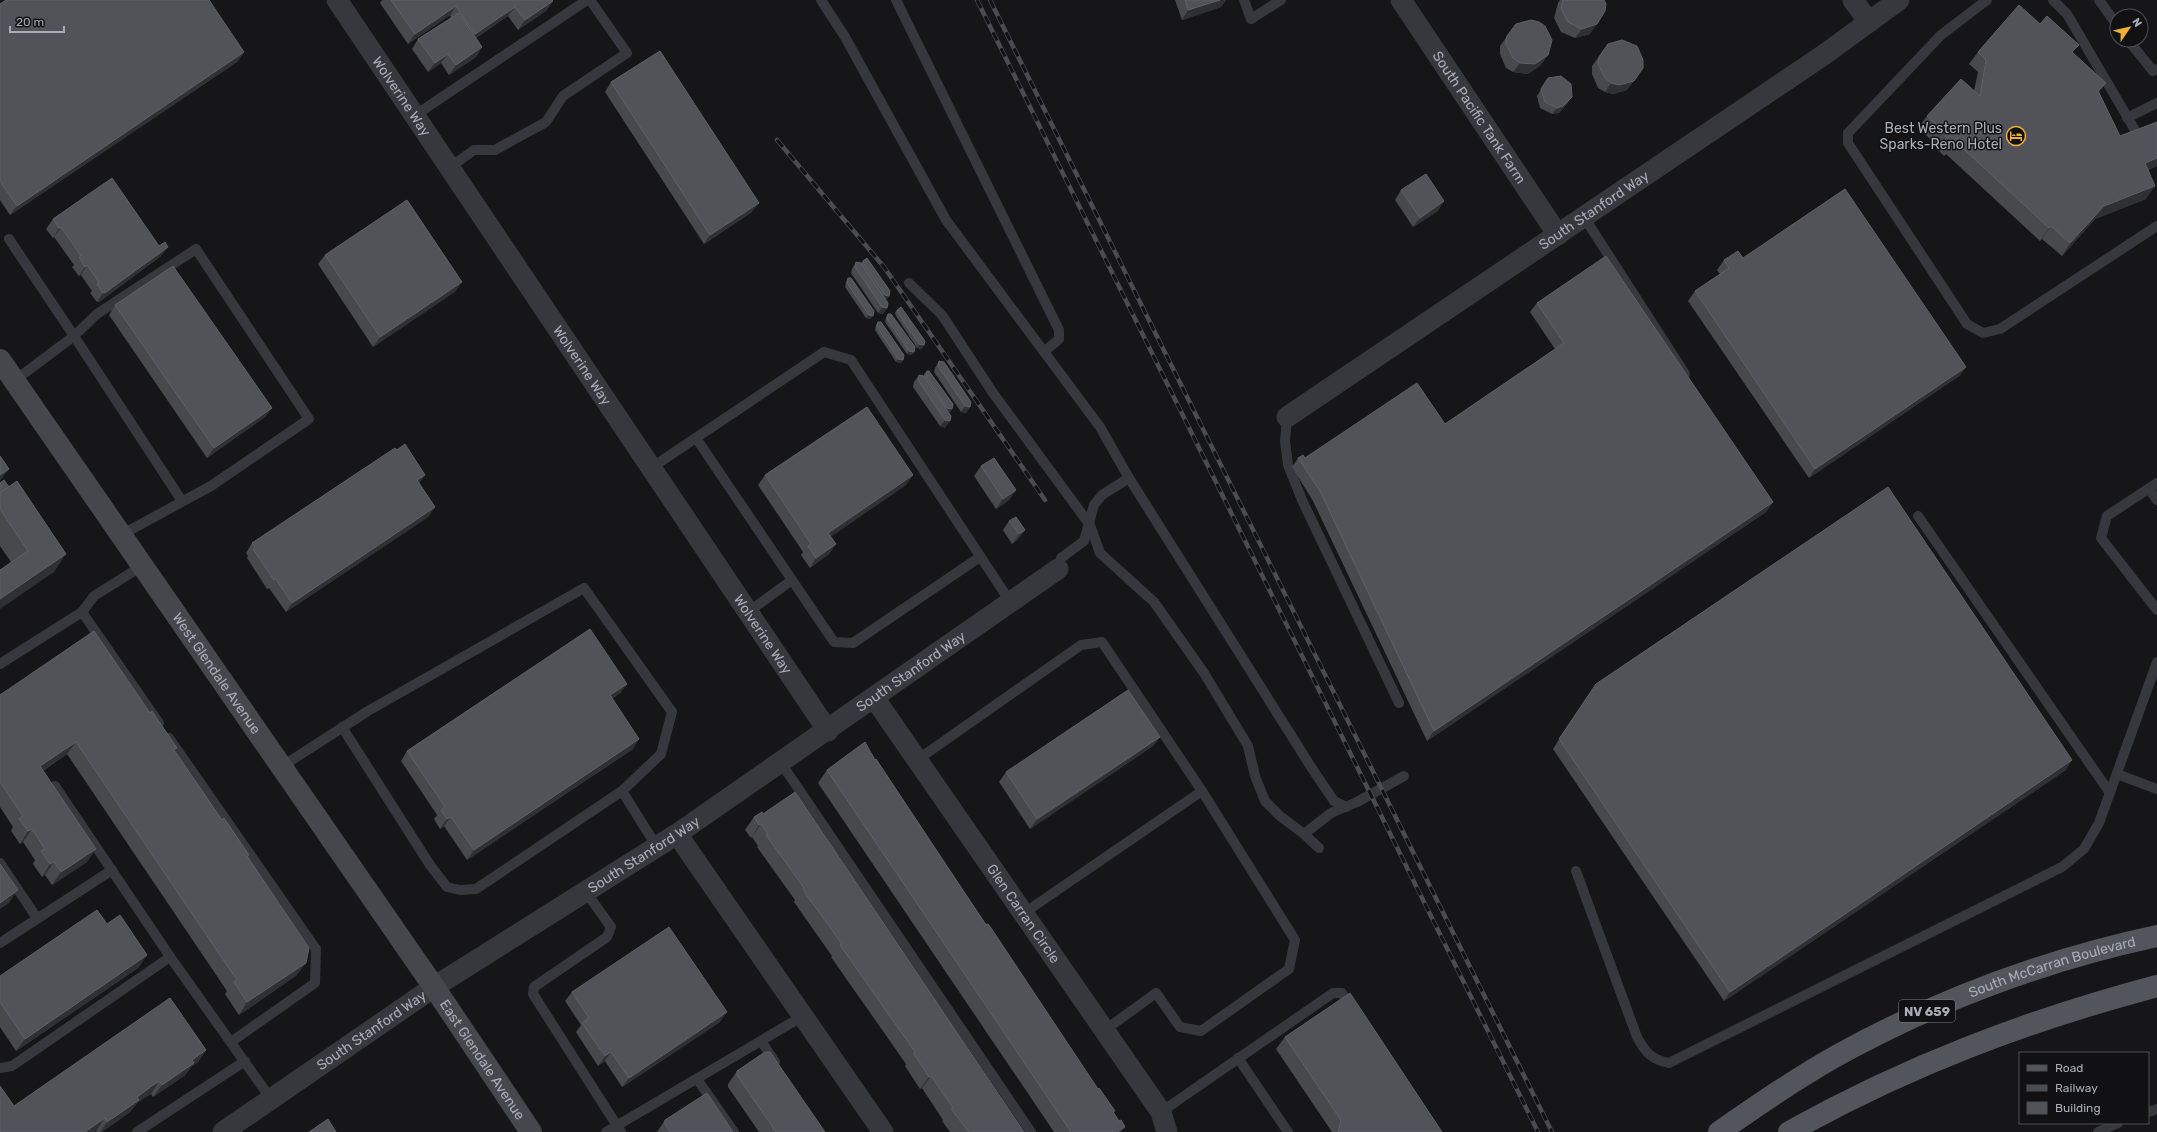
<svg xmlns="http://www.w3.org/2000/svg" width="2157" height="1132" font-family="Rubik,sans-serif">
<style>
.lines{fill:none;stroke-linecap:round;stroke-linejoin:round}
.service{stroke:#37383d;stroke-width:10}
.minor{stroke:#37383d;stroke-width:21}
.secondary{stroke:#45474d;stroke-width:22}
.primary{stroke:#53555c;stroke-width:22}
.rail-casing{stroke:#4a4c52;stroke-width:4.5}
.rail{stroke:#111113;stroke-width:3;stroke-dasharray:9;stroke-linecap:butt}
.wall{fill:#47494d}
.shaded-wall{fill:#2f3033}
.building{fill:#525359;stroke:#5f6168}
.labels{text-anchor:middle;stroke-width:3;stroke-linejoin:round;paint-order:stroke}
.shield{fill:#111113;stroke:#7b7e86;stroke-width:1}
.shield-label{font-size:13px;font-weight:bold;fill:#a8adb8}
.street-label{font-size:14px;fill:#a8adb8;stroke:#111113}
.poi-label{font-size:14px;fill:#a8adb8;stroke:#111113;text-anchor:end}
</style>
<rect width="100%" height="100%" fill="#161618"/>
<g class="lines">
<g class="service">
<polyline points="821,0 845,37 946,220 1100,427 1129,478 1313,770 1334,801 1346,807"/>
<polyline points="896,0 1059,330 1059,339 1044,352"/>
<polyline points="1244,0 1251,19 1281,0"/>
<polyline points="1987,0 1941,35 1848,133 1848,143 1967,324 1983,333 2000,329 2157,226"/>
<polyline points="2053,0 2067,14 2142,142"/>
<polyline points="2099,0 2117,25"/>
<polyline points="2128,40 2153,71 2157,69"/>
<polyline points="414,116 587,0"/>
<polyline points="2127,118 2157,103"/>
<polyline points="449,168 474,150 495,150 546,122 563,96 627,53 590,0"/>
<polyline points="1584,217 1685,374"/>
<polyline points="9,239 74,336 14,381"/>
<polyline points="909,283 942,315 993,393 1090,525 1100,553 1154,602 1204,673 1248,746 1255,776 1265,801 1280,816 1304,834 1319,848"/>
<polyline points="1287,417 1285,441 1288,465 1302,500 1399,703"/>
<polyline points="696,438 834,642 853,643 980,557"/>
<polyline points="651,468 824,352 851,360 1011,603"/>
<polyline points="2157,483 2107,516 2101,538 2157,610"/>
<polyline points="2149,489 2157,500"/>
<polyline points="1918,516 2110,793"/>
<polyline points="121,535 211,486 309,419 196,249 97,314 74,336 182,501"/>
<polyline points="142,566 94,596 82,612 159,723"/>
<polyline points="1058,569 1061,558 1084,541 1094,505 1102,495 1129,478"/>
<polyline points="748,612 792,580"/>
<polyline points="0,664 82,612"/>
<polyline points="342,727 430,865 447,887 460,890 476,889 622,791"/>
<polyline points="169,738 316,949 315,983 231,1042"/>
<polyline points="917,760 1081,645 1102,642 1202,791 1295,940 1289,969 1201,1031 1180,1027 1156,993 1105,1030"/>
<polyline points="781,763 1031,1132"/>
<polyline points="281,767 368,711 584,588 672,712 661,754 622,791 657,847"/>
<polyline points="2117,774 2157,789"/>
<polyline points="55,786 173,961 271,1099"/>
<polyline points="1304,834 1331,813 1357,802 1404,776"/>
<polyline points="0,863 37,918"/>
<path d="M1576 871 1637 1037C1645 1052 1652 1060 1669 1063L2062 867 2084 849 2099 823 2157 662"/>
<polyline points="586,892 611,927 607,937 534,987 533,994 621,1132"/>
<polyline points="1024,913 1202,791"/>
<polyline points="0,943 112,870"/>
<polyline points="761,1041 775,1062"/>
<polyline points="1238,1058 1288,1132"/>
<polyline points="0,1068 12,1066 170,957"/>
<polyline points="697,1079 734,1132"/>
<polyline points="1161,1112 1333,993 1342,993 1351,1007"/>
<polyline points="2148,1112 2157,1109"/>
<polyline points="137,1132 245,1061"/>
<polyline points="606,1132 803,1016"/>
<polyline points="2098,1132 2118,1123"/>
</g>
<g class="minor">
<path id="s1" d="M337 0 828 731"/>
<path id="s2" d="M1401 0 1558 235"/>
<polyline points="1853,0 1869,22"/>
<path id="s3" d="M1287 417 1825 54 1899 0"/>
<path id="s4" d="M875 699 1161 1112 1167 1132"/>
<polyline points="677,834 883,1132"/>
<path id="s5" d="M223 1132 434 987 677 834 1058 569"/>
</g>
<path class="secondary" id="s6" d="M0 360 434 987 531 1132"/>
<g class="primary">
<path id="s7" d="M1719 1132C1758 1105 1797 1078 1838 1055 1938 1000 2045 960 2157 936"/>
<path d="M1789 1132C1907 1066 2026 1021 2157 986"/>
</g>
<defs>
<g id="rail">
<polyline points="977,0 1538,1132"/>
<polyline points="990,0 1552,1132"/>
<polyline points="777,140 884,267 1045,500"/>
</g>
</defs>
<use href="#rail" class="rail-casing"/>
<use href="#rail" class="rail"/>
</g>
<g class="wall">
<polygon points="382,0 552,0 553,1 546,11 518,30 508,16 476,38 482,47 476,57 449,75 441,63 428,72 412,49 418,39 451,18 450,15 408,44 380,3"/>
<polygon points="1175,0 1226,0 1221,7 1182,20"/>
<polygon points="1560,0 1604,0 1590,34 1575,38 1561,32 1554,18 1558,3"/>
<polygon points="0,4 244,52 237,62 10,215 0,200"/>
<polygon points="1516,24 1541,65 1528,74 1513,72 1506,68 1500,54 1500,46"/>
<polygon points="1608,44 1627,90 1613,94 1605,92 1598,88 1592,74 1592,66"/>
<polygon points="1978,52 2073,53 2099,92 2120,136 2157,122 2157,166 2148,170 2146,199 2095,219 2062,256 2042,239 2040,241 1946,154 1944,156 1936,148 1938,146 1918,128 1927,116 1974,91 1978,72 1969,64"/>
<polygon points="1548,78 1568,103 1559,113 1552,114 1540,108 1537,96"/>
<polygon points="611,82 752,212 704,244 605,92"/>
<polygon points="1401,190 1438,211 1413,227 1395,200"/>
<polygon points="53,219 161,256 99,302 97,302 90,293 92,291 81,275 79,276 72,267 74,265 54,237 53,238 46,229"/>
<polygon points="325,255 456,291 373,347 318,264"/>
<polygon points="1743,258 1966,367 1959,376 1809,478 1688,301 1695,291 1720,274 1717,270 1724,260"/>
<polygon points="863,261 889,296 887,299 886,299 883,314 878,313 851,273 852,269 856,262 861,263"/>
<polygon points="848,278 871,319 866,318 845,287 846,282"/>
<polygon points="1537,303 1773,502 1766,512 1427,741 1313,501 1292,467 1298,458 1305,458 1445,424 1555,349 1530,312"/>
<polygon points="115,305 272,408 265,417 207,458 109,315"/>
<polygon points="897,310 922,349 917,348 896,316 895,313"/>
<polygon points="888,314 914,352 912,355 907,354 885,322 886,317"/>
<polygon points="878,322 903,360 901,363 896,362 875,330 876,325"/>
<polygon points="939,361 970,407 966,413 961,412 934,372 935,368"/>
<polygon points="927,371 952,409 950,412 948,412 945,428 940,426 913,387 914,382 919,375 924,377 924,374"/>
<polygon points="397,450 425,475 419,483 435,507 428,517 286,612 269,588 267,589 247,558 248,556 246,553 252,543"/>
<polygon points="981,466 1016,490 1009,500 996,509 974,476"/>
<polygon points="765,475 906,485 831,536 836,544 829,554 810,568 801,555 803,552 758,485"/>
<polygon points="0,483 54,572 11,562 0,546"/>
<polygon points="1009,521 1025,530 1018,539 1012,544 1003,530"/>
<polygon points="627,684 620,693 612,699 633,749 467,860 444,826 440,829 434,819 437,815 401,761 407,751"/>
<polygon points="1589,694 2066,770 1724,1001 1553,749"/>
<polygon points="0,695 175,751 247,857 297,975 239,1015 225,994 227,991 67,754 43,771 87,862 52,885 45,875 42,877 33,864 35,860 23,842 20,844 11,831 13,827 0,807"/>
<polygon points="1160,737 1153,746 1030,829 999,782 1006,772"/>
<polygon points="875,760 1114,1113 1121,1132 1054,1132 818,783 827,770"/>
<polygon points="762,812 1024,1132 950,1132 942,1121 943,1120 922,1088 920,1089 905,1066 906,1064 831,957 832,956 794,902 795,900 757,847 758,846 752,837 751,838 745,830 754,817"/>
<polygon points="107,924 147,955 138,968 16,1051 0,1027 0,976"/>
<polygon points="572,992 720,1022 622,1087 605,1061 598,1066 576,1032 581,1025 565,1001"/>
<polygon points="1285,1037 1442,1132 1332,1132 1276,1049"/>
<polygon points="206,1050 198,1062 191,1067 185,1075 153,1097 151,1094 144,1098 137,1103 130,1112 102,1132 97,1132 96,1131 94,1132 0,1132 14,1106"/>
<polygon points="737,1071 825,1132 759,1132 728,1087 728,1084"/>
<polygon points="665,1120 733,1132 657,1132"/>
</g>
<g class="shaded-wall">
<polygon points="1220,0 1226,0 1221,7 1182,20 1188,10"/>
<polygon points="553,1 546,11 518,30 525,20"/>
<polygon points="456,6 450,15 408,44 415,34"/>
<polygon points="515,7 508,16 468,43 475,34"/>
<polygon points="1597,24 1590,34 1575,38 1582,29"/>
<polygon points="482,47 476,57 449,75 456,65"/>
<polygon points="244,52 237,62 10,215 17,206"/>
<polygon points="448,54 441,63 428,72 435,63"/>
<polygon points="1548,55 1541,65 1528,74 1513,72 1520,63"/>
<polygon points="1634,81 1627,90 1613,94 1605,92 1611,83"/>
<polygon points="2106,83 2097,95 2098,91"/>
<polygon points="1572,97 1568,103 1559,113 1552,114 1557,108"/>
<polygon points="2157,158 2157,166 2136,175 2145,163"/>
<polygon points="2155,186 2146,199 2095,219 2062,256 2070,243 2104,206"/>
<polygon points="1444,201 1438,211 1413,227 1420,218"/>
<polygon points="759,203 752,212 704,244 710,235"/>
<polygon points="2051,226 2042,239 2040,241 2049,228"/>
<polygon points="61,227 54,237 53,238 59,228"/>
<polygon points="168,247 161,256 99,302 97,302 103,293"/>
<polygon points="87,265 81,275 79,276 85,267"/>
<polygon points="462,282 456,291 373,347 380,337"/>
<polygon points="885,295 889,296 887,299 882,298"/>
<polygon points="882,307 887,308 883,314 878,313"/>
<polygon points="869,315 873,316 871,319 866,318"/>
<polygon points="919,344 924,345 922,349 917,348"/>
<polygon points="909,351 914,352 912,355 907,354"/>
<polygon points="898,359 903,360 901,363 896,362"/>
<polygon points="1966,367 1959,376 1809,478 1815,469"/>
<polygon points="965,406 970,407 966,413 961,412"/>
<polygon points="272,408 265,417 207,458 214,448"/>
<polygon points="947,408 952,409 950,412 945,411"/>
<polygon points="945,420 950,421 945,428 940,426"/>
<polygon points="9,469 0,481 0,475"/>
<polygon points="425,475 418,484 417,480"/>
<polygon points="913,475 906,485 822,543 828,533"/>
<polygon points="1016,490 1009,500 996,509 1003,499"/>
<polygon points="1773,502 1766,512 1427,741 1434,731"/>
<polygon points="435,507 428,517 286,612 292,603"/>
<polygon points="1025,530 1018,539 1012,544 1019,534"/>
<polygon points="836,544 829,554 810,568 816,558"/>
<polygon points="66,554 54,572 0,609 0,599"/>
<polygon points="627,684 620,693 603,705 610,695"/>
<polygon points="1160,737 1153,746 1030,829 1037,819"/>
<polygon points="639,739 633,749 467,860 474,850"/>
<polygon points="76,742 67,754 31,779 40,766"/>
<polygon points="2072,760 2066,770 1724,1001 1730,992"/>
<polygon points="451,817 444,826 440,829 447,819"/>
<polygon points="761,824 752,837 751,838 759,825"/>
<polygon points="32,829 23,842 20,844 28,831"/>
<polygon points="96,849 87,862 52,885 61,872"/>
<polygon points="54,862 45,875 42,877 50,864"/>
<polygon points="18,890 9,903 0,909 0,903"/>
<polygon points="147,955 138,968 16,1051 25,1039"/>
<polygon points="306,963 297,975 239,1015 247,1002"/>
<polygon points="727,1012 720,1022 622,1087 629,1078"/>
<polygon points="206,1050 198,1062 191,1067 185,1075 153,1097 162,1085 192,1060"/>
<polygon points="611,1052 605,1061 598,1066 605,1056"/>
<polygon points="931,1076 922,1088 920,1089 929,1077"/>
<polygon points="159,1081 151,1094 137,1103 130,1112 102,1132 100,1132 107,1122 137,1097"/>
<polygon points="105,1118 96,1131 94,1132 85,1132"/>
<polygon points="1125,1127 1121,1132 1117,1132"/>
</g>
<g class="building">
<polygon points="6,0 209,0 244,52 17,206 0,181 0,4"/>
<polygon points="391,0 552,0 553,1 525,20 515,7 475,34 456,6 415,34"/>
<polygon points="1185,0 1220,0 1188,10"/>
<polygon points="1563,0 1604,0 1606,4 1605,11 1597,24 1582,29 1568,22 1561,8"/>
<polygon points="2019,5 2040,24 2047,16 2079,45 2072,52 2106,83 2098,91 2120,136 2157,122 2157,158 2145,163 2155,186 2104,206 2070,243 2051,226 2049,228 1955,141 1953,143 1945,136 1947,134 1927,116 1961,79 1980,96 1986,60 1978,52"/>
<polygon points="459,13 482,47 456,65 448,54 435,63 418,39"/>
<polygon points="1531,20 1539,22 1545,26 1552,40 1548,55 1535,64 1520,63 1513,58 1506,44 1507,36 1516,24"/>
<polygon points="1622,40 1637,46 1643,60 1643,68 1634,81 1619,85 1611,83 1605,78 1598,64 1599,57 1608,44"/>
<polygon points="660,51 759,203 710,235 611,82"/>
<polygon points="1561,76 1571,84 1572,97 1563,106 1557,108 1545,102 1541,89 1548,78"/>
<polygon points="1426,174 1444,201 1420,218 1401,190"/>
<polygon points="112,178 159,246 165,242 168,247 106,292 103,293 97,284 99,282 87,265 85,267 79,257 81,256 61,227 59,228 53,219"/>
<polygon points="1845,189 1966,367 1815,469 1695,291 1729,268 1724,260 1738,251 1743,258"/>
<polygon points="407,200 462,282 380,337 325,255"/>
<polygon points="1606,256 1773,502 1434,731 1320,491 1298,458 1303,455 1305,458 1417,383 1445,424 1564,343 1537,303"/>
<polygon points="867,258 890,291 889,296 885,295 863,263 863,261"/>
<polygon points="856,262 861,263 888,303 887,308 882,307 855,267"/>
<polygon points="173,266 272,408 214,448 115,305"/>
<polygon points="848,278 851,278 874,311 873,316 869,315 847,283"/>
<polygon points="901,307 925,341 924,345 919,344 898,313 897,310"/>
<polygon points="888,314 891,314 915,347 914,352 909,351 887,319"/>
<polygon points="878,322 881,322 904,355 903,360 898,359 877,327"/>
<polygon points="939,361 944,362 971,402 970,407 965,406 938,366"/>
<polygon points="927,371 929,371 953,404 952,409 947,408 926,376"/>
<polygon points="919,375 924,376 951,416 950,421 945,420 918,380"/>
<polygon points="867,407 913,475 828,533 836,544 816,558 808,546 811,544 765,475"/>
<polygon points="405,444 425,475 417,480 435,507 292,603 275,578 274,580 253,549 255,547 252,543 395,448 397,450"/>
<polygon points="0,456 9,469 0,475"/>
<polygon points="994,458 1016,490 1003,499 981,466"/>
<polygon points="4,480 9,487 0,493 0,483"/>
<polygon points="17,481 66,554 0,599 0,570 28,551 0,509 0,493"/>
<polygon points="1888,487 2072,760 1730,992 1559,739 1596,684"/>
<polygon points="1016,517 1025,530 1019,534 1009,521"/>
<polygon points="590,629 627,684 610,695 639,739 474,850 451,817 447,819 441,810 445,807 407,751"/>
<polygon points="94,631 150,713 152,711 156,717 177,748 174,750 222,820 224,818 249,855 247,856 309,948 306,963 247,1002 234,982 237,980 76,742 40,766 96,849 61,872 54,862 50,864 41,851 45,849 32,829 28,831 19,819 23,816 0,782 0,695"/>
<polygon points="1128,690 1160,737 1037,819 1006,772"/>
<polygon points="865,742 875,760 876,759 986,925 988,924 991,928 1098,1089 1099,1088 1115,1111 1113,1112 1119,1121 1121,1120 1125,1127 1117,1132 1071,1132 827,770"/>
<polygon points="795,792 1024,1132 969,1132 951,1109 953,1108 931,1076 929,1077 914,1054 915,1052 840,945 842,944 808,897 803,889 804,888 766,835 768,834 761,824 759,825 754,817 762,812 763,814"/>
<polygon points="0,864 18,890 0,903"/>
<polygon points="97,910 107,924 120,915 147,955 25,1039 0,1002 0,976"/>
<polygon points="669,927 727,1012 629,1078 611,1052 605,1056 582,1023 589,1018 572,992"/>
<polygon points="1350,993 1442,1132 1338,1132 1341,1120 1285,1037"/>
<polygon points="170,998 206,1050 192,1060 194,1063 162,1085 159,1081 152,1086 137,1097 139,1100 107,1122 105,1118 85,1132 0,1132 0,1086 14,1106"/>
<polygon points="765,1052 770,1052 825,1132 776,1132 737,1075 737,1071"/>
<polygon points="707,1093 733,1132 670,1132 665,1124 665,1120"/>
<polygon points="328,1119 336,1132 309,1132"/>
</g>
<defs>
<symbol id="hotel-ring" viewBox="-11 -11 22 22"><circle r="9.5" fill="#111113" stroke="#f2b134" stroke-width="1.5"/><path d="M-6-4.5h1.5V1H6V5H4.5V3h-9V5H-6ZM-4 0a1.8 1.8 0 1 1 3.6 0ZM.5 0V-2.5h3Q6-2.5 6 0Z" fill="#f2b134"/></symbol>
</defs>
<g fill-rule="evenodd">
<use href="#hotel-ring" x="2005" y="125" width="22" height="22"/>
</g>
<g class="labels">
<rect class="shield" x="1899" y="1000" width="56" height="22" rx="3"/>
<g class="shield-label">
<text x="1927" y="1016">NV 659</text>
</g>
<g class="street-label">
<text dy="5" stroke="none"><textPath href="#s1" startOffset="116">Wolverine Way</textPath></text>
<text dy="5" stroke="none"><textPath href="#s2" startOffset="141">South Pacific Tank Farm</textPath></text>
<text dy="5" stroke="none"><textPath href="#s3" startOffset="370">South Stanford Way</textPath></text>
<text dy="5" stroke="none"><textPath href="#s1" startOffset="440">Wolverine Way</textPath></text>
<text dy="5" stroke="none"><textPath href="#s1" startOffset="764">Wolverine Way</textPath></text>
<text dy="5" stroke="none"><textPath href="#s5" startOffset="828">South Stanford Way</textPath></text>
<text dy="5" stroke="none"><textPath href="#s6" startOffset="381">West Glendale Avenue</textPath></text>
<text dy="5" stroke="none"><textPath href="#s5" startOffset="504">South Stanford Way</textPath></text>
<text dy="5" stroke="none"><textPath href="#s4" startOffset="261">Glen Carran Circle</textPath></text>
<text dy="5" stroke="none"><textPath href="#s7" startOffset="374">South McCarran Boulevard</textPath></text>
<text dy="5" stroke="none"><textPath href="#s5" startOffset="180">South Stanford Way</textPath></text>
<text dy="5" stroke="none"><textPath href="#s6" startOffset="850">East Glendale Avenue</textPath></text>
</g>
<g class="poi-label">
<text x="2002" y="133">Best Western Plus<tspan x="2002" dy="16">Sparks-Reno Hotel</tspan></text>
</g>
</g>
<rect x="2019" y="1052" width="130" height="72" fill="#111113" stroke="#4d4f55"/>
<rect x="2027" y="1065" width="20" height="6" fill="#53555c" stroke="#4d4f55"/>
<text x="2055" y="1072" font-size="12" fill="#a8adb8">Road</text>
<rect x="2027" y="1085" width="20" height="6" fill="#4a4c52" stroke="#4d4f55"/>
<text x="2055" y="1092" font-size="12" fill="#a8adb8">Railway</text>
<rect x="2027" y="1102" width="20" height="12" fill="#525359" stroke="#4d4f55"/>
<text x="2055" y="1112" font-size="12" fill="#a8adb8">Building</text>
<g transform="translate(2129 28) rotate(56)"><circle r="19" fill="#111113" stroke="#4d4f55"/>
<path d="M0-3L7 15L0 10L-7 15Z" fill="#f2b134"/>
<text y="-6" font-size="11" font-weight="bold" text-anchor="middle" fill="#a8adb8">N</text>
</g>
<path d="M10 26v6h54v-6" fill="none" stroke="#a8adb8" stroke-width="2"/>
<text x="16" y="26" font-size="12" fill="#a8adb8" stroke="#111113" stroke-width="3" paint-order="stroke">20 m</text>
</svg>
